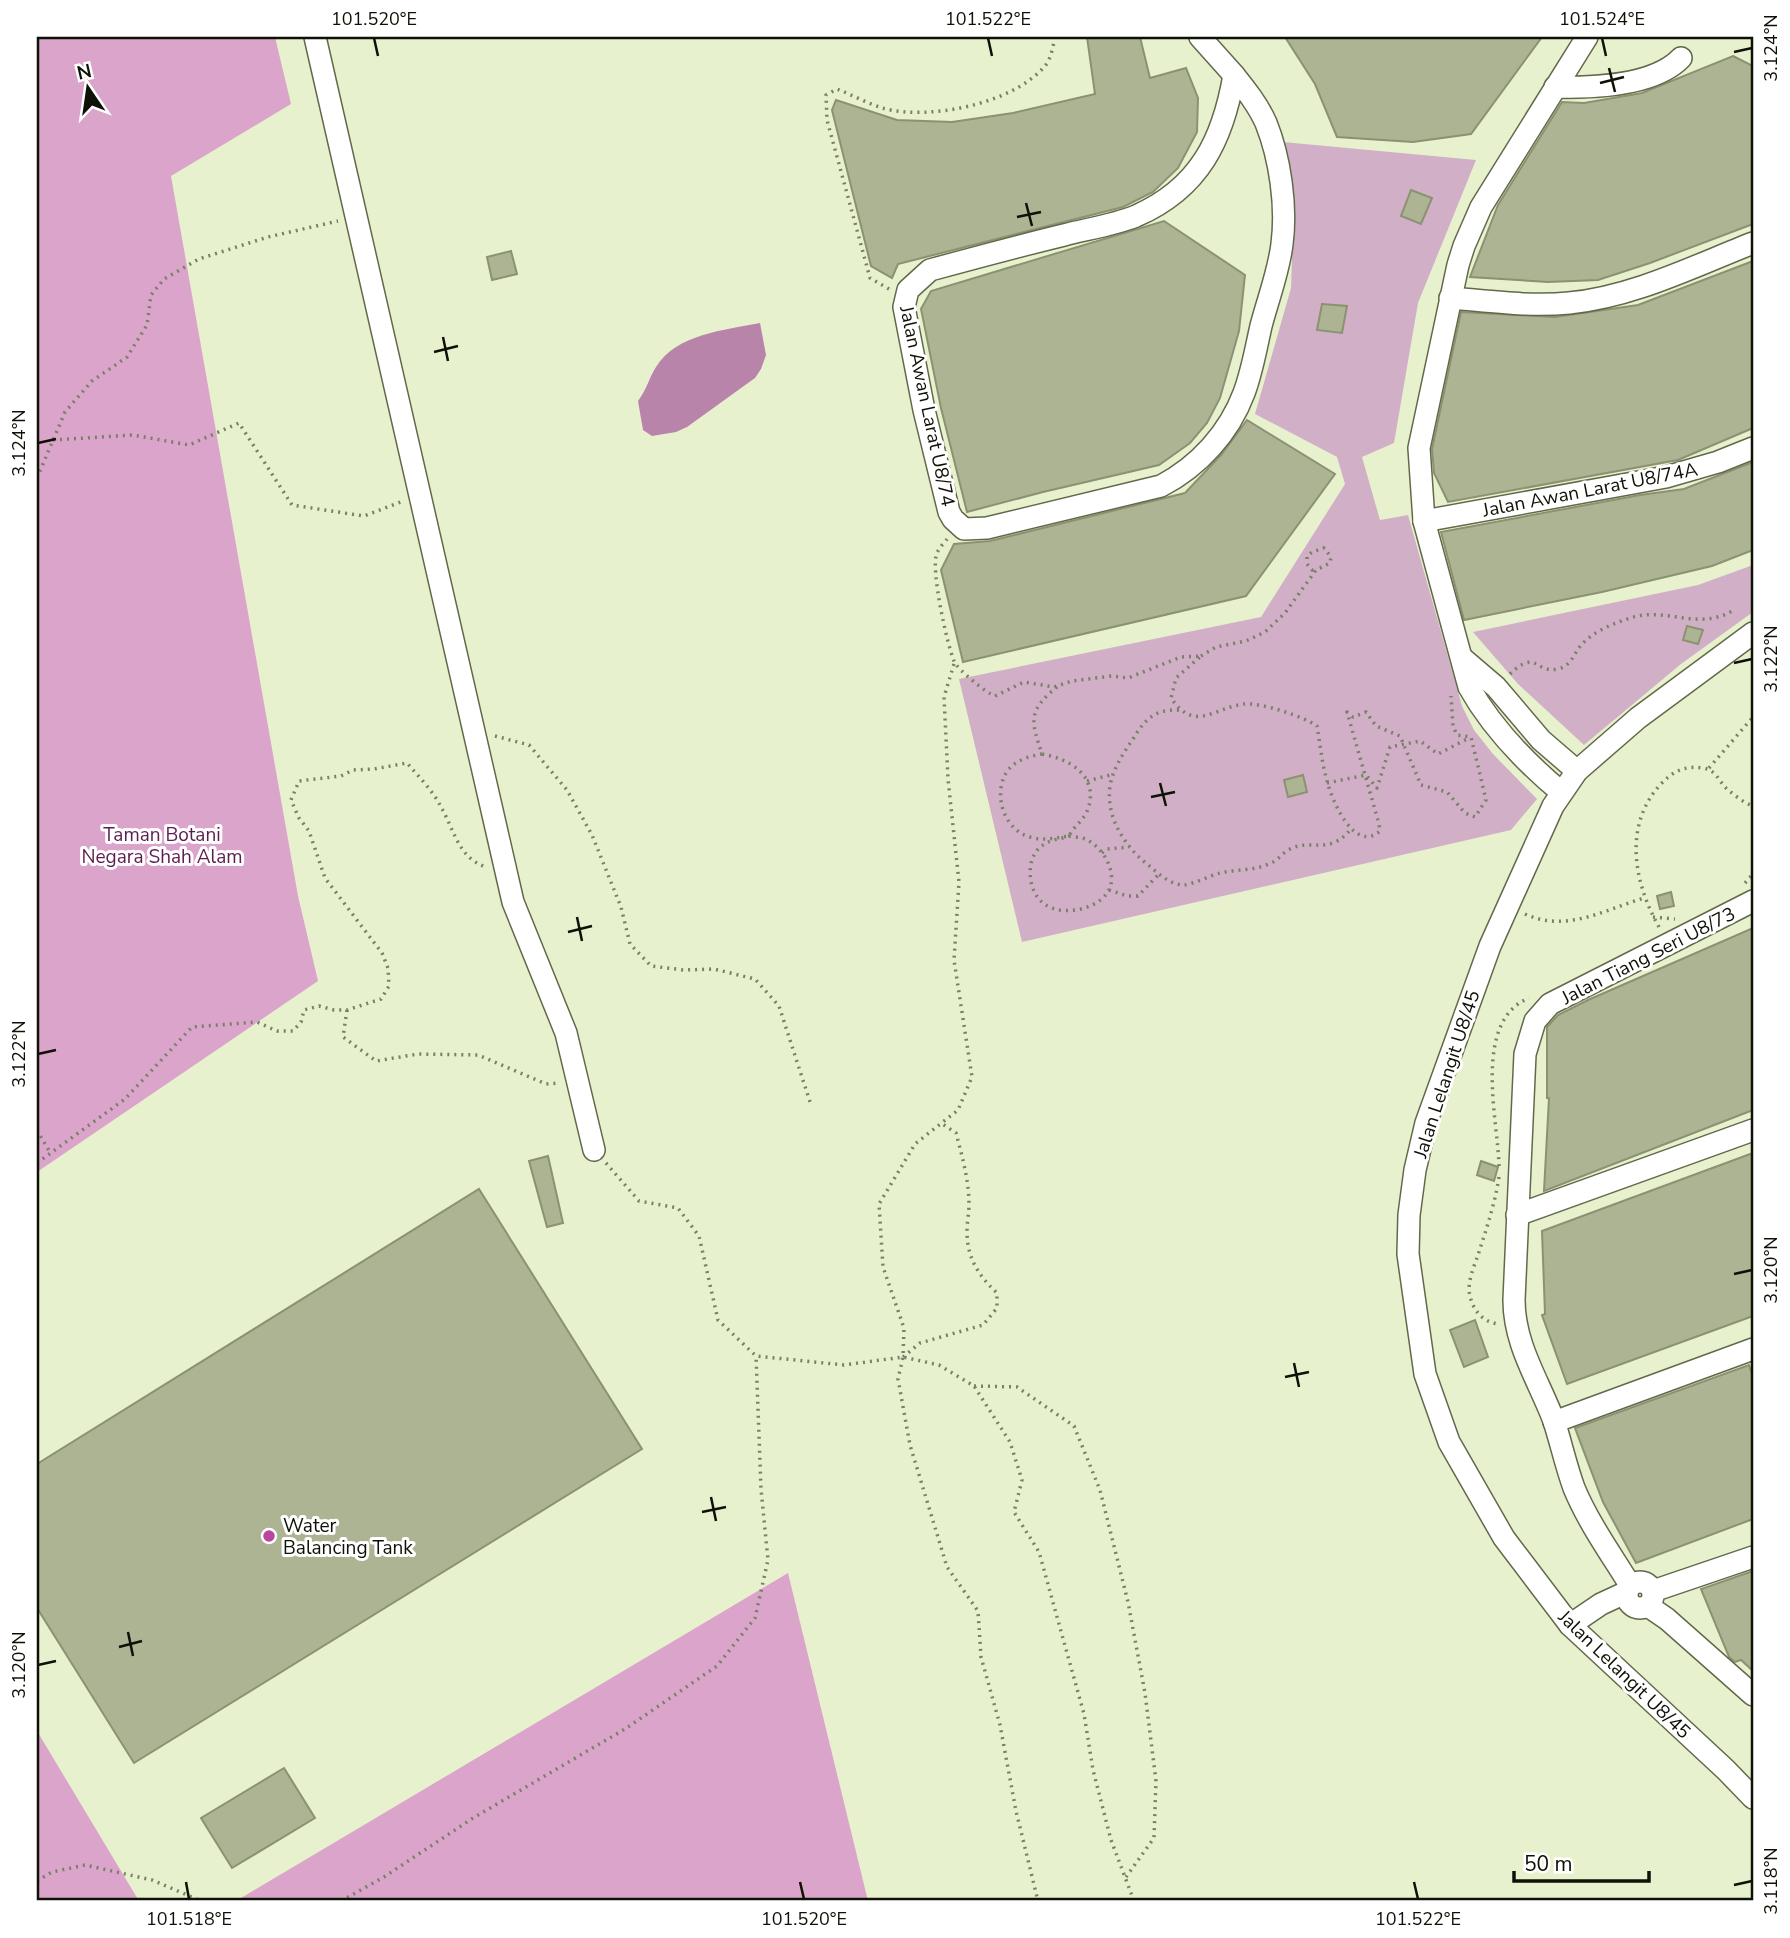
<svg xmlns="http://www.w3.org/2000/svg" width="1790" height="1938" font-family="'Nunito Sans',sans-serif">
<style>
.green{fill:#d1b0c7}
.forest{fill:#dba4cb}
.water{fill:#b884aa}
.building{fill:#acb493;stroke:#8a9272;stroke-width:2}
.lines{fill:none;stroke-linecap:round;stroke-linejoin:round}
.minor-casing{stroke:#62694b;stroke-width:24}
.path{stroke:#797f68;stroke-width:3.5;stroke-dasharray:2 5;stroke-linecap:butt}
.minor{stroke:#fff;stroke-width:21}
.ticks{fill:none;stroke:#0e1105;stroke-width:2.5}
.poi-dot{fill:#b946a0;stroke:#fff;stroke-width:2.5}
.labels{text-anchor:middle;stroke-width:6;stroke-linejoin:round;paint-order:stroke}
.street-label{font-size:19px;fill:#0e1105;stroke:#fff}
.park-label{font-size:19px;fill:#5b1c4e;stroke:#fff}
.poi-label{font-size:19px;fill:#0e1105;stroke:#fff;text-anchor:start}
.neatline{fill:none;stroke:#0e1105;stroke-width:2.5}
.ticks-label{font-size:18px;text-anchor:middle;fill:#0e1105}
</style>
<rect width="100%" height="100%" fill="#e8f1ce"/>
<g class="green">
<polygon points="1283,142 1476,160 1418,303 1394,443 1362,457 1380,520 1408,515 1462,706 1474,730 1493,754 1537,799 1511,830 1022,942 959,679 1261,617 1345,484 1337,457 1255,414 1291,288 1293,230"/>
<polygon points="1753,565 1753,612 1681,664 1584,745 1518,684 1473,632 1698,585"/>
</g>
<g class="forest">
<polygon points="37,37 275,37 291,104 171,176 298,896 318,981 37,1172"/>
<polygon points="788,1573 868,1901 236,1901"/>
<polygon points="37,1731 139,1901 37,1901"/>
</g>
<path class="water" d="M760 323 766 355 761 369 755 378 687 427 676 432 652 436 643 430 638 401C646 391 649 378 656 367 676 334 725 330 760 323Z"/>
<g class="building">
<polygon points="1087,37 1140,37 1150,78 1186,68 1198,98 1197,132 1178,168 1153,192 1123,207 898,264 892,278 871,266 832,110 836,100 897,120 952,122 1013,113 1095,94"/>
<polygon points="1285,37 1542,37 1471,134 1413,142 1337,137 1315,84"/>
<polygon points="1733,56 1753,66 1753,224 1650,263 1598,280 1548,282 1470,277 1498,205 1562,102 1584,103 1642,93"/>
<polygon points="1411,190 1432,198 1421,224 1401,216"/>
<polygon points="1164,221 1245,275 1239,331 1220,398 1207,423 1190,443 1159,465 1043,492 967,512 941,408 921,309 931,291"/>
<polygon points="511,251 517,274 492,280 487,257"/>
<polygon points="1753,261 1753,428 1678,460 1448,502 1434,473 1432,449 1461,312 1555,317 1638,305"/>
<polygon points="1322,304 1347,306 1342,333 1317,330"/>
<polygon points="1247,420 1335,474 1246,596 963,662 941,570 954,544 990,541 1185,493 1221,455"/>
<polygon points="1753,462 1753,550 1712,566 1602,592 1464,620 1441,532 1640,495 1684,489"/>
<polygon points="1687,626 1703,630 1698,644 1683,640"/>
<polygon points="1303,775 1307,792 1288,797 1284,780"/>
<polygon points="1671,892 1674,906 1660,909 1657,896"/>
<polygon points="1753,928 1753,1110 1544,1191 1549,1098 1547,1098 1547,1027 1558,1015 1588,1000"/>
<polygon points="1753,1153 1753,1316 1567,1384 1542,1315 1545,1314 1542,1231"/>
<polygon points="548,1156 563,1223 547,1227 529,1161"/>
<polygon points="1481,1161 1498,1167 1494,1181 1477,1175"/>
<polygon points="479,1189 642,1449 134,1763 37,1608 37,1464"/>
<polygon points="1475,1320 1488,1357 1464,1367 1450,1330"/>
<polygon points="1749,1365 1753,1377 1753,1519 1636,1563 1603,1502 1575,1428"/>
<polygon points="1753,1571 1753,1671 1741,1660 1735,1662 1729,1657 1701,1589"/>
<polygon points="284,1768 315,1818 232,1868 201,1818"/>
</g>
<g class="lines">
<defs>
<g id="minor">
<polyline points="315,37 513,902 566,1033 594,1150"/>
<polyline points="1200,37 1234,75"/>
<path d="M1234 75C1246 90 1258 105 1266 123 1280 158 1287 206 1282 244 1279 271 1268 299 1261 326 1256 348 1252 372 1244 393 1229 433 1199 466 1161 486L987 528 964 529 953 519 949 512 924 410 904 307 908 290 930 270C974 258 1019 246 1064 235 1087 229 1114 225 1136 216 1200 188 1223 139 1234 75Z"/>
<path d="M1555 87C1592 88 1654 86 1681 58"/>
<path d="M1450 298C1489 301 1530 307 1569 303 1633 297 1694 266 1753 243"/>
<polyline points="1424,521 1666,477 1718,462 1753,448"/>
<polyline points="1753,633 1638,718 1577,771 1553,806 1490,946 1426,1123 1415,1170 1409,1215 1408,1254 1425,1374 1449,1442 1504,1538 1570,1625 1726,1770 1753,1798"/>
<polyline points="1462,658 1496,687 1541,740 1577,771"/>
<path d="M1561 792C1525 762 1492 728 1469 687L1424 521 1419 448 1458 265 1464 246 1481 207 1587 37"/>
<polyline points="1517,1215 1753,1130"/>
<polyline points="1554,1422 1753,1349"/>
<circle cx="1640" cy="1595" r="13"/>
<path d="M1630 1585C1611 1554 1588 1522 1574 1488 1566 1466 1561 1443 1554 1421 1539 1381 1514 1345 1514 1300L1525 1054 1535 1021 1550 1004 1753 901"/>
<polyline points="1653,1591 1753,1557"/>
<polyline points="1648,1606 1667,1619 1753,1695"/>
<polyline points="1570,1625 1601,1604 1627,1592"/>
</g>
</defs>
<use href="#minor" class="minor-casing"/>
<g class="path">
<path d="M889 289 870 278 827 120 826 95 837 89C852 95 867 103 882 108 928 121 1012 104 1044 67 1051 60 1053 46 1055 37"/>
<polyline points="53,440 133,435 189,445 239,423 292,505 364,516 403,501"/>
<polyline points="37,478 65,412 92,381 127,357 147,325 151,295 164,279 199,259 268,237 338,221"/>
<path d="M947 539C944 543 939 548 937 553 930 568 947 644 954 661 957 669 986 693 995 696L1024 682 1054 687 1072 681 1112 676 1128 678 1181 657 1201 656 1176 678 1171 698C1195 733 1213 708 1244 704 1260 702 1305 717 1317 726 1320 744 1322 763 1327 781 1332 800 1354 854 1380 831L1379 824 1347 712 1353 717 1366 712 1376 726 1400 736 1421 785 1447 792 1465 813 1475 817 1486 800 1471 737 1457 735 1453 726 1451 696"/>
<polyline points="1201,656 1216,647 1246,641 1265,632 1285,613 1316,570 1330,563 1331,557 1324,548 1312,552 1307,556 1307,564 1312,570 1316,570"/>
<polyline points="954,664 944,697 948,779 959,882 954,960 972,1077 958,1110 915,1144 879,1204 883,1267 904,1328 903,1357 898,1379 910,1445 947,1567 978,1611 981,1657 1000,1725 1016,1811 1038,1901"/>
<path d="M1510 674C1537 648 1535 674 1558 669 1572 666 1574 652 1583 643 1596 630 1613 624 1630 618 1667 606 1697 632 1734 610"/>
<path d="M1179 710C1155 709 1145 719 1133 739 1124 752 1115 766 1111 781 1103 816 1126 849 1152 868 1161 876 1172 885 1184 885 1194 884 1209 876 1220 873 1237 869 1255 871 1271 863 1278 860 1282 854 1288 850 1311 837 1328 857 1351 829"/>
<polyline points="495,736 529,745 567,790 592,835 621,907 630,944 651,966 684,970 714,969 755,979 779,1006 811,1105"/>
<path d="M1042 754C1030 756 1016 760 1008 770 992 792 1003 830 1030 837 1043 841 1056 838 1069 836 1074 826 1084 820 1088 809 1099 776 1070 759 1042 754 1031 721 1027 711 1058 686"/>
<polyline points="1709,768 1753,717"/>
<polyline points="1087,781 1114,774"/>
<polyline points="1327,783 1366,775 1377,788 1390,747 1420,741 1438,754 1469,738"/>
<path d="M1069 836C1074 837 1080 837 1085 839 1103 846 1120 875 1107 893 1094 912 1054 918 1039 899 1027 885 1026 856 1043 845 1049 840 1061 839 1069 836Z"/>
<polyline points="1102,853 1107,849 1129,847"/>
<polyline points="1745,883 1753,874"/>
<polyline points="1109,890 1127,896 1138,896 1159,874"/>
<path d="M1525 914C1566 933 1604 910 1644 898"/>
<polyline points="1653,917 1675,919"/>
<path d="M1659 927C1634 883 1623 826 1660 785 1672 772 1684 765 1703 768 1716 770 1718 780 1726 788 1734 795 1744 803 1753 806"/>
<polyline points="347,1010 343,1037 376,1061 418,1054 478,1055 546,1084 560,1083"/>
<polyline points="37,1130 51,1154"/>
<path d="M37 1163 125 1099 192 1027 257 1022 277 1031H293L301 1022 304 1010 319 1006 334 1010H347L381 999 389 986 388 968 382 953 325 878 309 831 299 818 291 800 299 781 341 776 353 770 374 769 407 763C419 777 433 791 441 807 454 829 458 858 486 867"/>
<polyline points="606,1163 639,1201 678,1208 699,1236 718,1320 756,1356 844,1365 903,1357 939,1365 974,1386 1010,1442 1022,1480 1014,1512 1039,1552 1084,1714 1093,1770 1111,1840 1134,1901"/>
<path d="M1499 1166C1498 1120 1472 1021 1529 998"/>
<path d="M1499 1177C1495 1203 1487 1227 1479 1252 1475 1264 1469 1277 1469 1290 1471 1308 1481 1322 1499 1324"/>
<path d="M903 1357 920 1343 983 1325 997 1308V1293C978 1275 967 1258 967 1231 967 1222 969 1213 969 1204 969 1180 962 1156 956 1133L941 1123"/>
<polyline points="974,1386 1017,1387 1074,1426 1100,1490 1128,1602 1145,1693 1156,1781 1154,1838 1126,1877"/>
<polyline points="37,1881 52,1872 85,1865 152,1880 201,1901"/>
<polyline points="341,1901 384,1877 473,1818 625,1729 717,1666 755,1618 768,1560 761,1489 756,1356"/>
</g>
<use href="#minor" class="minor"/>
</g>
<path class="ticks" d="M374 38 378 56M988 38 992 56M1602 38 1606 56M1734 52 1752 48M1609 68 1615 92M1600 83 1624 77M1026 203 1032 226M1017 217 1041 212M443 337 448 361M434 352 458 346M38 443 56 439M1734 663 1752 659M1160 783 1166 806M1151 797 1175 792M577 917 582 941M568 932 592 926M38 1054 56 1050M1734 1274 1752 1270M1294 1363 1299 1387M1285 1377 1309 1372M711 1497 716 1521M702 1512 726 1507M128 1632 133 1656M119 1647 142 1641M38 1665 56 1661M186 1882 189 1899M800 1882 804 1899M1414 1882 1418 1899M1734 1885 1752 1881"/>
<circle class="poi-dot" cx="269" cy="1536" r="7"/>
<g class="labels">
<g class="street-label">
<text transform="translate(928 406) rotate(78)" y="7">Jalan Awan Larat U8/74</text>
<text transform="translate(1590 489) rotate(-11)" y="7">Jalan Awan Larat U8/74A</text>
<text transform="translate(1648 955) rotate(-27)" y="7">Jalan Tiang Seri U8/73</text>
<text transform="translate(1446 1074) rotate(-72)" y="7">Jalan Lelangit U8/45</text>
<text transform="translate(1625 1674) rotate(44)" y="7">Jalan Lelangit U8/45</text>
</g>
<g class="park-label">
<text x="162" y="841">Taman Botani<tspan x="162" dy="22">Negara Shah Alam</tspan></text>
</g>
<g class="poi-label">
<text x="283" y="1532">Water<tspan x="283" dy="22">Balancing Tank</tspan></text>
</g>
</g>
<rect width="1790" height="1938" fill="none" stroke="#ffffff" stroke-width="77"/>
<g transform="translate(88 88) rotate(347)" stroke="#ffffff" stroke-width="5" paint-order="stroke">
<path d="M0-5L12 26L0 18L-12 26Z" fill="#0e1105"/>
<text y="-10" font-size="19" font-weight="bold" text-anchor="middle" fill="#0e1105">N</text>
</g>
<path d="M1514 1871v10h135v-10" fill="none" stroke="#0e1105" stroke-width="3.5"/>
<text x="1524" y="1871" font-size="21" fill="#0e1105" stroke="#ffffff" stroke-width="5" paint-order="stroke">50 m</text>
<rect x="38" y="38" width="1714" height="1861" class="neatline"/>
<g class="ticks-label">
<text x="374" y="25">101.520°E</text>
<text x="988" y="25">101.522°E</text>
<text x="1602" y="25">101.524°E</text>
<text transform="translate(1771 48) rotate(-90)" y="6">3.124°N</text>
<text transform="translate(19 443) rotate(-90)" y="6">3.124°N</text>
<text transform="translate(1771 659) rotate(-90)" y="6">3.122°N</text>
<text transform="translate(19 1054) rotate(-90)" y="6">3.122°N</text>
<text transform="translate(1771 1270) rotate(-90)" y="6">3.120°N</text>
<text transform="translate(19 1665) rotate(-90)" y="6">3.120°N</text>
<text transform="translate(1771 1881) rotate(-90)" y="6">3.118°N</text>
<text x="189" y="1925">101.518°E</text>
<text x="804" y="1925">101.520°E</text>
<text x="1418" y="1925">101.522°E</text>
</g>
</svg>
